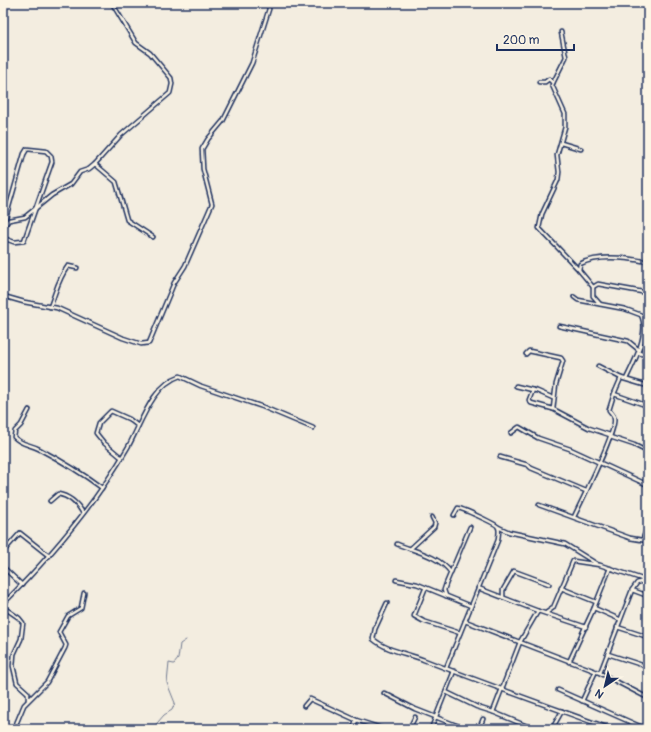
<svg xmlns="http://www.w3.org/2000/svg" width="651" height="732" font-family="Pangolin,sans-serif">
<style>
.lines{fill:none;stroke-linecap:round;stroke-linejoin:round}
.stream{stroke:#707a91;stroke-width:1}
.street-casing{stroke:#1b2f5e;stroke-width:5.5}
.street{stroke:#fcf5e5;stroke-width:2.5}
</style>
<rect width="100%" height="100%" fill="#f3ede0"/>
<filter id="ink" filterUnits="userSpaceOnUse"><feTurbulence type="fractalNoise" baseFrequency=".025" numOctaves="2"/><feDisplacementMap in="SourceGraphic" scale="8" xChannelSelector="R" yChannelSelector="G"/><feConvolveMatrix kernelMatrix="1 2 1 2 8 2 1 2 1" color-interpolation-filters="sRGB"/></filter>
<g filter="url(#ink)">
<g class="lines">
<polyline class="stream" points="152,729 164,715 172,710 175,703 167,683 169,663 174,664 178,659 180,644 186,640"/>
<defs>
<g id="street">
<polyline points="3,10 4,3"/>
<polyline points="561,32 566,57 552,85 565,114 565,127 557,155 559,172 558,180 542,214 539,228 579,270 593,287"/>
<polyline points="539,82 545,82 549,79 553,83"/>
<polyline points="561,143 581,149"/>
<polyline points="95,164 116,182 127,220 153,237"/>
<polyline points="3,227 9,220 25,217 52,195 71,184 80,172 89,169 95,164 121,135 170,93 172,84 171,78 150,53 136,43 112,3"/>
<polyline points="3,238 14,242 24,241 52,162 51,156 46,151 27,149 24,154 4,224"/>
<polyline points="646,262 648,255"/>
<path d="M579 270 580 264C599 254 628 258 648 262"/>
<polyline points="3,296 24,302 57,308 123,338 141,344 149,343 174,283 185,266 212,204 203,169 202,149 208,139 223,121 252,63 269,9 268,3"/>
<path d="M574 297 578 300 625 309 641 315C650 332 634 363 626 379"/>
<polyline points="600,304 593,296 593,287 598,284 648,293"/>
<path d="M50 307C56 292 58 279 68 266L77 268"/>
<polyline points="559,326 628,341 639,350"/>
<polyline points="639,353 648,356"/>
<polyline points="526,354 529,351 561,358 563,361 556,384 553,409"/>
<polyline points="598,366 621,378 648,386"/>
<polyline points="621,378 614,394 648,406"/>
<polyline points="516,386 537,391 553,398"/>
<polyline points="533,390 529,400 531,403 553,409 589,428 610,435"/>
<path d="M29 410 21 425 15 431 14 437C21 445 30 444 39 449 60 460 82 473 102 488"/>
<polyline points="511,433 519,427 538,438 570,449 648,485"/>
<polyline points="610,437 634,445 648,452"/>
<polyline points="500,457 528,465 531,468 586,491"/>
<polyline points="122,458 104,443 96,433 99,423 111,411 129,419 138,426"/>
<path d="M50 501 58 494C70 496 77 503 83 513"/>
<polyline points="539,505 630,538 648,541"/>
<path d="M574 517C581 502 618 429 614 418 614 415 611 413 609 410L614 394"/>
<polyline points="498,527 509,532 565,544 597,564"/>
<polyline points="643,539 648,525"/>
<path d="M397 544C414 551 440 556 451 573"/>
<polyline points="410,549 434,527 435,523 432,517"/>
<polyline points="3,552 20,533 49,556"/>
<polyline points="3,567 22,585"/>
<polyline points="396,580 417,584 471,606"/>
<polyline points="478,588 538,611 586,627"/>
<polyline points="561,588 596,602"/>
<polyline points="425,589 414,616 423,621 460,633"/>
<polyline points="632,590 648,596"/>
<polyline points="446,596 444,590 446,584 470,527"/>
<polyline points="503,597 503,590 514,571 549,584"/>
<path d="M387 603 375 629 373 639C387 651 407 653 424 660 486 684 548 706 611 729"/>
<path d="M3 604C50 557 95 505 128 447 141 424 152 385 180 376L201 386 263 407 313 428"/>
<polyline points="3,607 19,618 23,623 21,639 14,654 13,666 17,683 28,693 28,700"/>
<polyline points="594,608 619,619"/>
<polyline points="546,613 553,608 573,561 600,565 648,581"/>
<polyline points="465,621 600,673 648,698"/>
<polyline points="617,627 648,637"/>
<polyline points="608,654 648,667"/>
<polyline points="569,662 594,608 610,568"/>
<path d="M446 668 498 540C498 536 500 531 498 527 497 524 461 508 458 508L454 515"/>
<polyline points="600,673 632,590 637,583 646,580"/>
<polyline points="558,690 646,729"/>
<polyline points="446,692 477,707 493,712 534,729"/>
<polyline points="384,693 415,709 466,729"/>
<polyline points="582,701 595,673"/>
<polyline points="304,706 310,699 356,720 384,729"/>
<polyline points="493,712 520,642 538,611"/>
<polyline points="14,729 24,705 47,682 65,648 66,645 59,632 68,616 81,608 84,593"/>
<polyline points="353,729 356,720"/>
<polyline points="409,729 415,717"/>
<polyline points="431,729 454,671"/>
<polyline points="479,729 483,719"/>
<polyline points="552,729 562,711"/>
<polyline points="593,729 596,724"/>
</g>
</defs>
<use href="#street" class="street-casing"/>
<use href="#street" class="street"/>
</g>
</g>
<rect width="651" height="732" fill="none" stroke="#fcf5e5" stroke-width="16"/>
<rect x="8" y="8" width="635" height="716" fill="none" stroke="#1b2f5e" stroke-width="1.5" filter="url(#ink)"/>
<g transform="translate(605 686) rotate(215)" stroke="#fcf5e5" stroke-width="3" paint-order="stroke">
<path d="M0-3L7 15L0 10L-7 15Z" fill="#1b2f5e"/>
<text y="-6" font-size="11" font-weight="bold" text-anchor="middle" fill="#1b2f5e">N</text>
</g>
<path d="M497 44v6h77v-6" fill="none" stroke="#1b2f5e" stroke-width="2"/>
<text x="503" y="44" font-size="12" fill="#1b2f5e" stroke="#fcf5e5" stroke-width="3" paint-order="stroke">200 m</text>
</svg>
